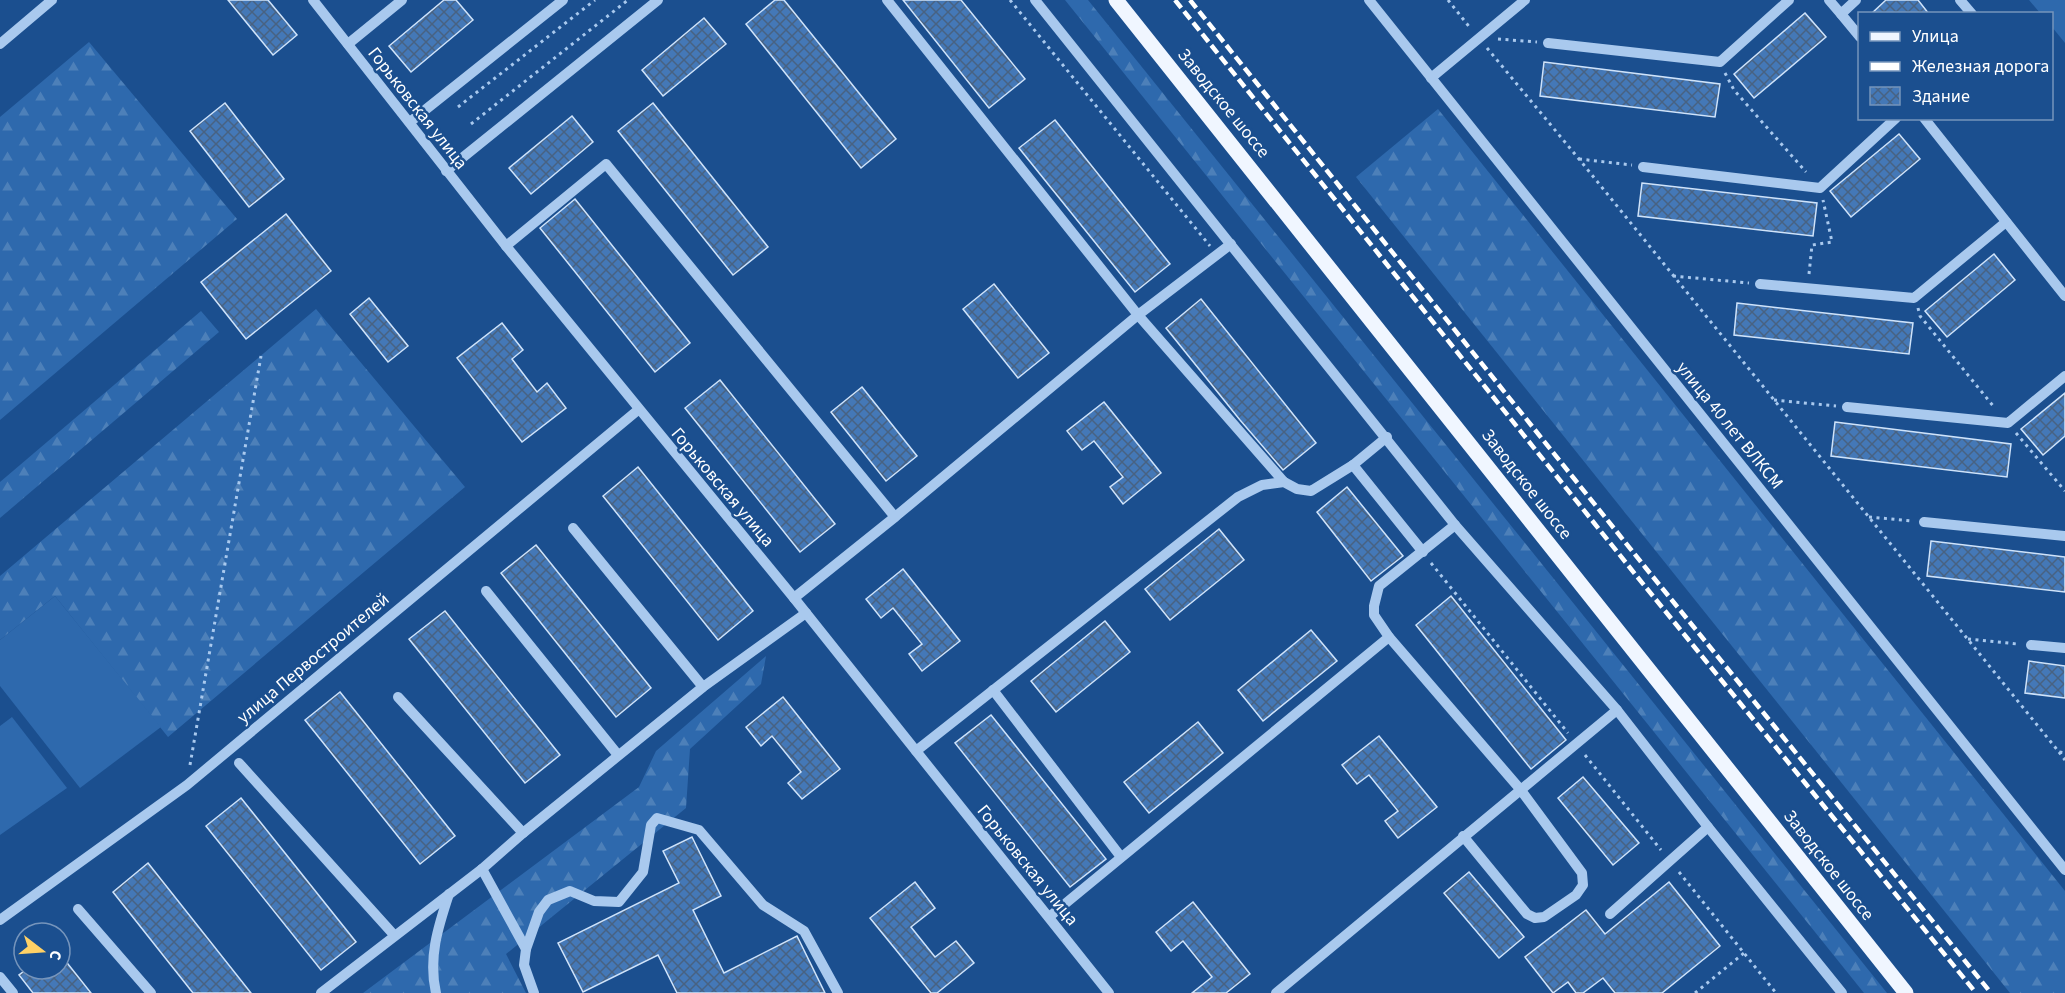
<svg xmlns="http://www.w3.org/2000/svg" width="2065" height="993" font-family="'Source Sans 3',sans-serif">
<style>
.forest{fill:url(#forest-firs)}
.garden{fill:#2e69ad}
.building{fill:url(#building-cross-hatch);stroke:#cfe3fa;stroke-width:1.5}
.lines{fill:none;stroke-linecap:round;stroke-linejoin:round}
.path{stroke:#a9c9ee;stroke-width:3;stroke-dasharray:3 4.5;stroke-linecap:butt}
.minor{stroke:#a9c9ee;stroke-width:10}
.major{stroke:#f0f6ff;stroke-width:15}
.rail{stroke:#fff;stroke-width:4.5;stroke-dasharray:10 4.5;stroke-linecap:butt}
.labels{text-anchor:middle;stroke-width:5;stroke-linejoin:round;paint-order:stroke}
.street-label{font-size:18px;fill:#fff;stroke:#1b4f8f}
</style>
<defs>
<pattern id="forest-firs" width="22" height="20" patternUnits="userSpaceOnUse" patternTransform="scale(1.5)"><rect width="22" height="20" fill="#2e69ad"/><path d="M5 1l3.5 6h-7zM16 11l3.5 6h-7z" fill="#4d80b9"/></pattern>
<pattern id="building-cross-hatch" width="8" height="8" patternUnits="userSpaceOnUse" patternTransform="scale(1.5)"><rect width="8" height="8" fill="#4478b7"/><path d="M0 0l8 8M0 8l8-8" fill="none" stroke="#486282"/></pattern>
</defs>
<rect width="100%" height="100%" fill="#1b4f8f"/>
<g class="forest">
<polygon points="1065,0 1088,0 1887,993 1864,993"/>
<polygon points="89,42 237,219 0,420 0,117"/>
<polygon points="1438,109 2065,891 2065,993 2010,993 1356,177"/>
<polygon points="316,309 465,487 168,737 55,596 0,640 0,576"/>
<polygon points="201,311 219,332 0,518 0,482"/>
<polygon points="766,656 761,684 690,749 686,808 506,954 526,993 363,993 639,787 656,751"/>
</g>
<g class="garden">
<polygon points="2029,0 2065,0 2065,43 2052,27 2052,14 2040,13"/>
<polygon points="55,596 161,727 80,788 0,686 0,640"/>
<polygon points="12,717 67,788 0,835 0,726"/>
</g>
<g class="building">
<polygon points="228,0 268,0 297,35 273,55"/>
<polygon points="444,0 456,0 473,20 411,72 389,46"/>
<polygon points="775,0 784,0 896,139 861,168 746,24"/>
<polygon points="903,0 961,0 1025,79 989,108"/>
<polygon points="1886,0 1918,0 1929,14 1871,14"/>
<polygon points="1805,13 1826,37 1754,98 1734,74"/>
<polygon points="704,18 726,44 663,96 642,70"/>
<polygon points="1544,62 1720,84 1715,117 1540,96"/>
<polygon points="225,103 284,179 249,207 190,131"/>
<polygon points="653,103 768,247 733,275 618,131"/>
<polygon points="572,116 593,142 531,194 509,168"/>
<polygon points="1055,120 1170,264 1135,292 1019,148"/>
<polygon points="1899,134 1920,159 1851,217 1830,191"/>
<polygon points="1642,183 1817,203 1813,236 1638,216"/>
<polygon points="575,199 690,343 655,372 540,228"/>
<polygon points="286,214 331,271 246,339 201,282"/>
<polygon points="1994,254 2015,280 1947,337 1925,311"/>
<polygon points="994,284 1049,353 1018,378 963,309"/>
<polygon points="369,298 408,346 388,362 350,314"/>
<polygon points="1201,299 1316,443 1283,470 1240,420 1166,328"/>
<polygon points="1737,303 1913,323 1909,354 1734,335"/>
<polygon points="502,323 523,350 512,359 537,392 547,383 566,408 522,442 457,358"/>
<polygon points="720,380 835,524 800,552 685,408"/>
<polygon points="862,387 917,456 886,481 831,412"/>
<polygon points="2065,393 2065,436 2043,455 2021,429"/>
<polygon points="1104,402 1161,473 1123,504 1110,487 1123,477 1094,441 1082,450 1067,431"/>
<polygon points="1835,422 2011,444 2007,477 1831,456"/>
<polygon points="638,467 753,611 718,640 603,496"/>
<polygon points="1347,487 1403,556 1371,581 1317,512"/>
<polygon points="1219,529 1244,560 1170,620 1145,589"/>
<polygon points="1931,541 2065,557 2065,592 1927,576"/>
<polygon points="536,545 651,688 616,717 501,573"/>
<polygon points="903,569 960,641 922,671 909,654 922,644 893,608 881,618 866,599"/>
<polygon points="1451,596 1566,740 1531,769 1416,625"/>
<polygon points="445,611 560,755 525,783 409,639"/>
<polygon points="1105,621 1130,652 1056,712 1031,681"/>
<polygon points="1311,630 1337,661 1263,721 1238,690"/>
<polygon points="2029,661 2065,666 2065,698 2025,693"/>
<polygon points="340,692 455,836 420,864 305,720"/>
<polygon points="783,697 840,769 802,799 788,783 801,772 772,736 761,746 746,727"/>
<polygon points="991,715 1106,859 1070,887 955,743"/>
<polygon points="1198,722 1223,753 1149,813 1124,782"/>
<polygon points="1379,736 1437,807 1398,838 1385,821 1398,811 1369,775 1357,784 1342,765"/>
<polygon points="1583,777 1639,843 1613,865 1558,798"/>
<polygon points="241,798 356,942 321,970 206,826"/>
<polygon points="692,837 721,896 693,910 724,973 797,936 825,993 677,993 658,955 583,992 558,943 679,883 663,851"/>
<polygon points="148,863 251,993 193,993 113,892"/>
<polygon points="1469,872 1524,937 1499,958 1444,893"/>
<polygon points="915,882 935,908 911,927 935,957 956,941 974,963 937,993 931,993 870,918"/>
<polygon points="1669,882 1720,946 1662,993 1615,993 1603,978 1583,993 1576,993 1568,982 1553,993 1525,957 1586,910 1605,934"/>
<polygon points="1193,902 1250,974 1226,993 1192,993 1212,977 1183,941 1171,951 1156,932"/>
<polygon points="60,954 91,993 33,993 19,975 27,969 60,969"/>
</g>
<g class="lines">
<g class="path">
<polyline points="1010,0 1210,246"/>
<polyline points="1448,0 1471,29"/>
<polyline points="1498,39 1537,42"/>
<polyline points="1487,48 1579,159 2059,752 2065,753"/>
<polyline points="1725,73 1734,90 1806,172"/>
<polyline points="458,107 595,0"/>
<polyline points="471,124 628,0"/>
<polyline points="1579,159 1632,165"/>
<polyline points="1809,274 1812,245 1832,242 1823,200"/>
<polyline points="1673,276 1749,283"/>
<polyline points="1918,308 1920,316 1994,407"/>
<polyline points="1774,400 1836,406"/>
<polyline points="2016,433 2065,491"/>
<polyline points="1869,517 1913,521"/>
<polyline points="1431,563 1568,733"/>
<polyline points="1968,639 2017,644"/>
<polyline points="2059,752 2065,760"/>
<polyline points="1585,755 1661,850"/>
<polyline points="190,765 261,356"/>
<polyline points="1679,872 1776,993"/>
<polyline points="1695,993 1744,953"/>
</g>
<g class="minor">
<polyline points="313,0 506,246 794,598 1109,993"/>
<polyline points="887,0 1138,315 1284,482"/>
<polyline points="1035,0 1455,525 1617,710 1708,827 1842,993"/>
<polyline points="1369,0 2065,870"/>
<polyline points="1829,0 1841,14 1856,0"/>
<polyline points="1960,0 1972,14"/>
<polyline points="1841,14 1860,37"/>
<polyline points="1548,43 1720,62 1789,0"/>
<polyline points="0,44 52,0"/>
<polyline points="348,44 402,0"/>
<polyline points="1431,78 1525,0"/>
<polyline points="1924,118 2065,296"/>
<polyline points="410,122 563,0"/>
<polyline points="1643,167 1820,188 1896,118"/>
<polyline points="446,171 658,0"/>
<polyline points="506,246 606,164 895,517 794,598"/>
<polyline points="1760,284 1914,298 2006,222"/>
<polyline points="1847,407 2008,423 2065,376"/>
<polyline points="1353,465 1423,552"/>
<polyline points="895,517 1138,315 1231,244"/>
<polyline points="1924,522 2065,536"/>
<polyline points="573,528 703,687"/>
<polyline points="486,591 618,755"/>
<polyline points="1389,637 1520,789 1582,873 1583,885 1576,895 1544,917 1535,918 1527,914 1463,836"/>
<polyline points="2031,645 2065,648"/>
<polyline points="993,690 1121,857"/>
<polyline points="398,697 523,833"/>
<polyline points="916,751 1238,497 1262,485 1284,482 1297,489 1311,491 1353,465 1387,437"/>
<polyline points="239,763 394,935"/>
<polyline points="482,869 526,949"/>
<polyline points="78,909 151,993"/>
<polyline points="1610,914 1708,827"/>
<polyline points="1049,917 1389,637 1374,615 1374,606 1379,586 1455,525"/>
<polyline points="0,920 187,785 638,410"/>
<polyline points="0,977 13,993"/>
<polyline points="321,993 482,869 523,833 703,687 806,613"/>
<path d="M436 993C428 958 438 927 449 894"/>
<polyline points="534,993 524,965 526,949 539,912 548,900 570,891 594,901 619,902 643,872 651,825 657,818 699,830 763,905 804,931 838,993"/>
<polyline points="1276,993 1617,710"/>
</g>
<polyline class="major" points="1116,0 1906,993"/>
<g class="rail">
<polyline points="1175,0 1635,574 1976,993"/>
<polyline points="1190,0 1645,567 1991,993"/>
</g>
</g>
<g class="labels">
<g class="street-label">
<text transform="translate(1224 103) rotate(51)" y="6">Заводское шоссе</text>
<text transform="translate(418 108) rotate(52)" y="6">Горьковская улица</text>
<text transform="translate(1730 425) rotate(51)" y="6">улица 40 лет ВЛКСМ</text>
<text transform="translate(1527 484) rotate(52)" y="6">Заводское шоссе</text>
<text transform="translate(723 487) rotate(50)" y="6">Горьковская улица</text>
<text transform="translate(313 658) rotate(-40)" y="6">улица Первостроителей</text>
<text transform="translate(1028 865) rotate(51)" y="6">Горьковская улица</text>
<text transform="translate(1829 865) rotate(52)" y="6">Заводское шоссе</text>
</g>
</g>
<rect x="1858" y="12" width="195" height="108" fill="#1b4f8f" stroke="#7695bc" stroke-width="1.5"/>
<rect x="1870" y="32" width="30" height="9" fill="#f0f6ff" stroke="#7695bc" stroke-width="1.5"/>
<text x="1912" y="42" font-size="18" fill="#ffffff">Улица</text>
<rect x="1870" y="62" width="30" height="9" fill="#ffffff" stroke="#7695bc" stroke-width="1.5"/>
<text x="1912" y="72" font-size="18" fill="#ffffff">Железная дорога</text>
<rect x="1870" y="87" width="30" height="18" fill="url(#building-cross-hatch)" stroke="#7695bc" stroke-width="1.5"/>
<text x="1912" y="102" font-size="18" fill="#ffffff">Здание</text>
<g transform="translate(42 951) rotate(107)"><circle r="28" fill="#1b4f8f" stroke="#7695bc" stroke-width="1.5"/>
<path d="M0-4.5L10 22L0 15L-10 22Z" fill="#ffd166"/>
<text y="-9" font-size="16" font-weight="bold" text-anchor="middle" fill="#ffffff">С</text>
</g>
</svg>
